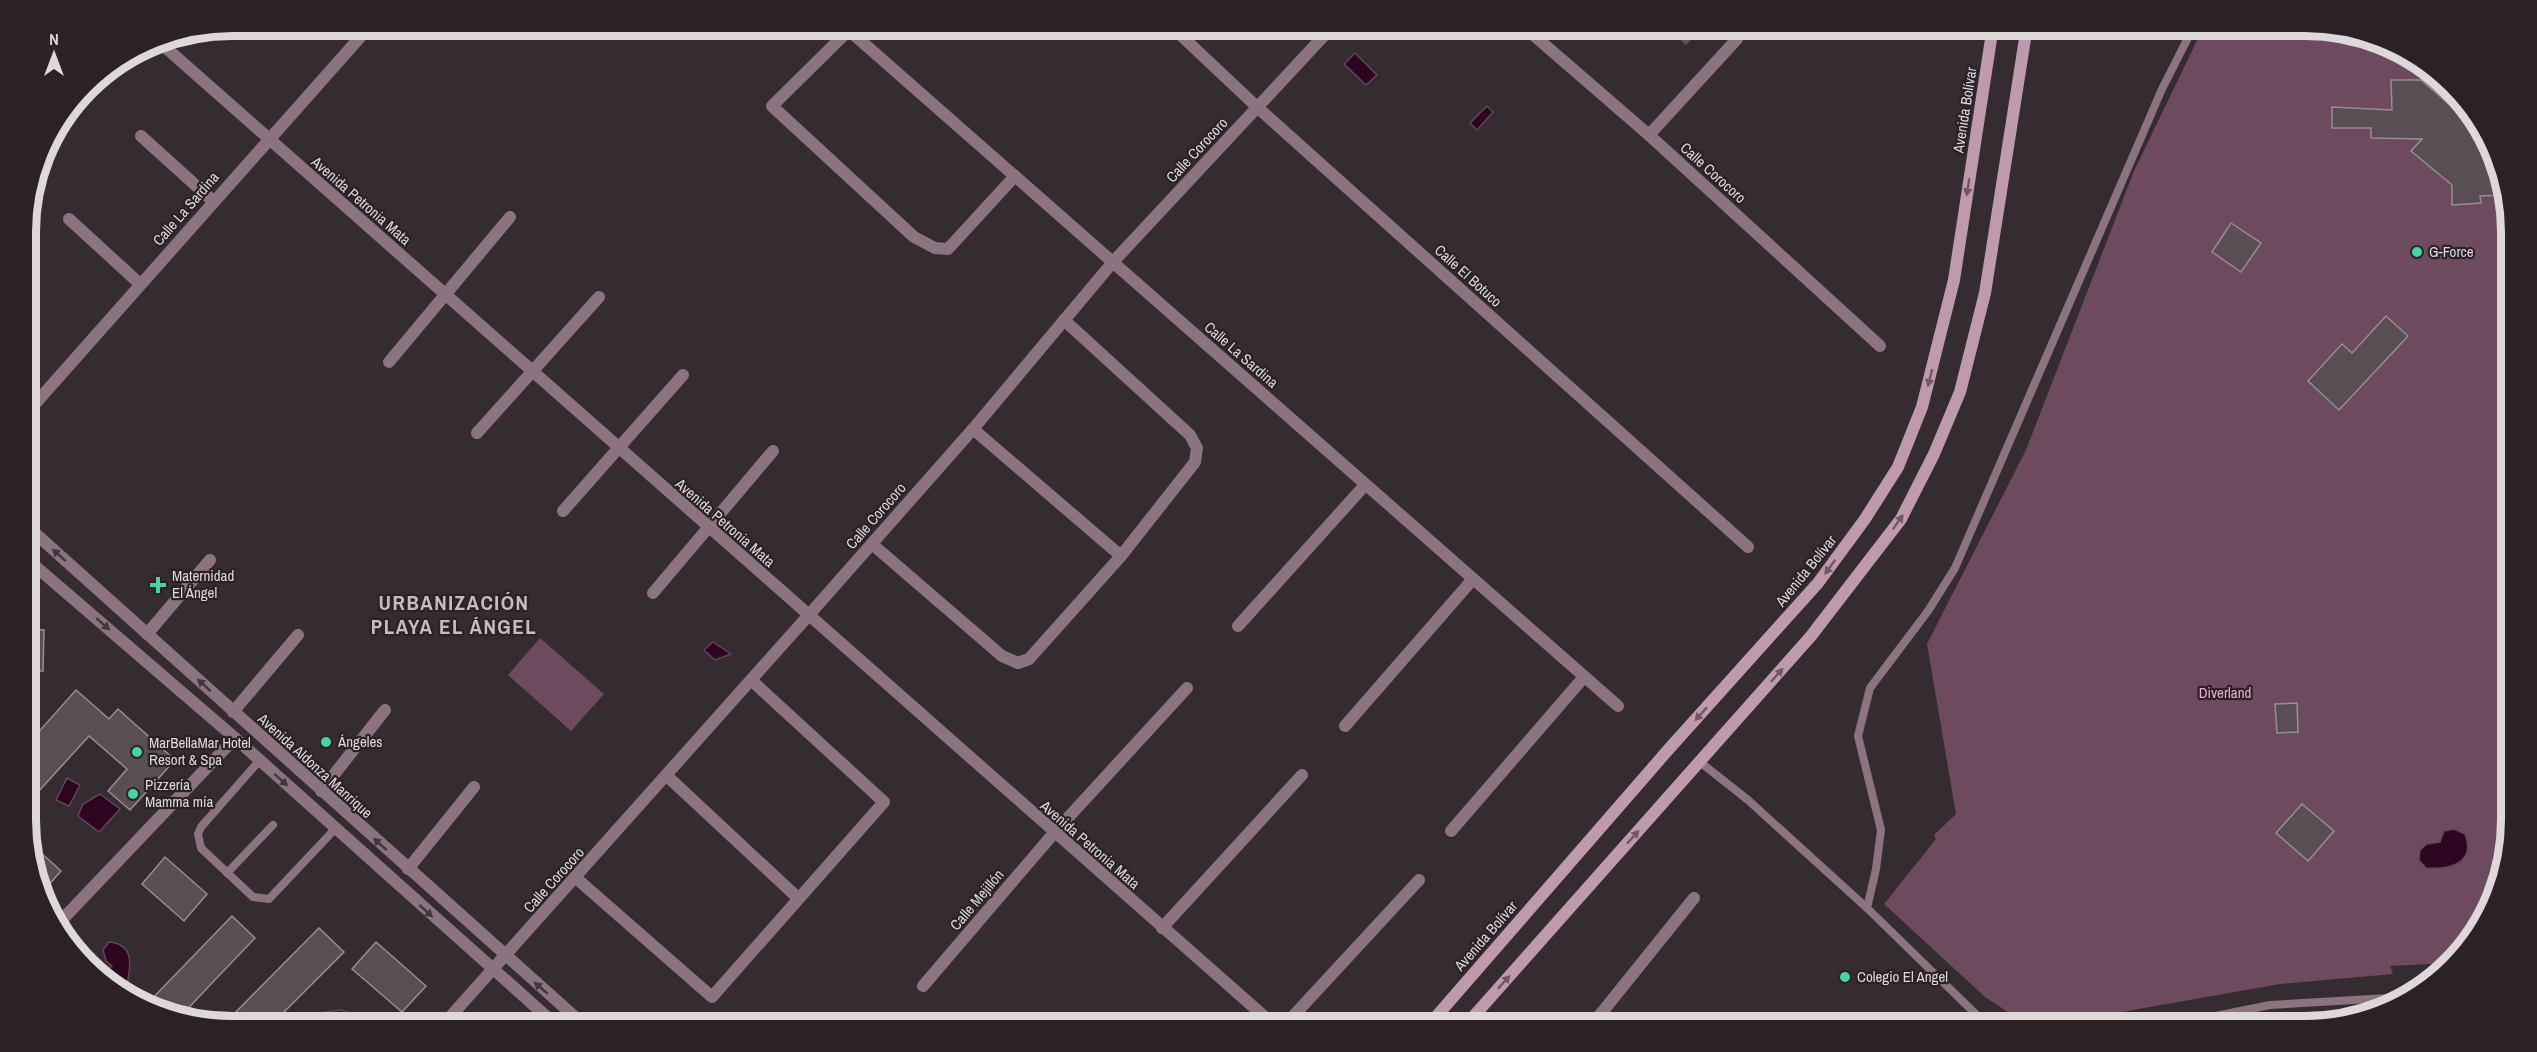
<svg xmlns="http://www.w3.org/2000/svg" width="2537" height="1052" font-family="'Archivo Narrow',sans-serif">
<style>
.green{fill:#6e4a5f}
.water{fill:#2e0521;stroke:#634459;stroke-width:1.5}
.building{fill:#594e54;stroke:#988d93;stroke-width:1.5}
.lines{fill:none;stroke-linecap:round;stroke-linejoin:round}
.lane{stroke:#8b7480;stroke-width:8}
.street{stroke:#8b7480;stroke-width:12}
.secondary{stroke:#bf9aaf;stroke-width:12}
.oneway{fill:#6e5864}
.oneway2{fill:#43363d}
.poi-dot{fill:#47d49e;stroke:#2b2227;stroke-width:2}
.labels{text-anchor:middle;stroke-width:4.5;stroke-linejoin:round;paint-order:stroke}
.street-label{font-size:15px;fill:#ded8db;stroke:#2b2227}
.poi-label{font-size:15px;fill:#ded8db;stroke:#2b2227;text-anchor:start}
.park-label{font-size:15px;fill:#f2a6d2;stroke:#2b2227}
.district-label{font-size:21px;font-weight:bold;letter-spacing:1.5px;fill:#c7bbc2;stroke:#2b2227}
.rim{fill:none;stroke:#ded8db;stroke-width:8}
</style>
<rect width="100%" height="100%" fill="#352c31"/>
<g class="green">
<polygon points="1665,26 1704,26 1686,45"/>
<polygon points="2204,26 2305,26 2384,41 2469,107 2510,205 2511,820 2496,899 2469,946 2450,963 2390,966 2393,974 2280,984 2048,1025 2017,1018 1985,997 1884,904 1936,839 1934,835 1956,814 1927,644 2026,450 2134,171"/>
<polygon points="540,638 604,694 571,731 508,675"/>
</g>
<g class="water">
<polygon points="1355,53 1377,75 1366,85 1344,64"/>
<polygon points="1487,106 1493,112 1477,130 1470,123"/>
<polygon points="713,642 731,654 715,660 704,650"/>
<polygon points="67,778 80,785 69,806 56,800"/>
<polygon points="100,794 120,809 99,832 78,816 83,804"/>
<path d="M2454 829 2465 834C2476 863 2450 870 2426 868L2419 860 2420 850 2427 844 2440 842 2444 831Z"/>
<path d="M109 942C137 944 130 970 126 990L103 973 112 966 106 961 103 950Z"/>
<polygon points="341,1010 352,1014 356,1026 315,1026 320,1013"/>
</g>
<g class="building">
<polygon points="2391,80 2421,80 2478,129 2505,195 2480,196 2481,203 2452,205 2452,185 2411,151 2422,139 2371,138 2371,128 2332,128 2332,107 2392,110"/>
<polygon points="2231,223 2261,243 2241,272 2212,252"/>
<polygon points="2386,316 2408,336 2339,410 2308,381 2342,344 2352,353"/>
<polygon points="27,629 44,630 43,671 27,671"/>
<polygon points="76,690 109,719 118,709 175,760 130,810 108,791 127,769 89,736 27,804 27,745"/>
<polygon points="2297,703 2298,732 2277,733 2275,704"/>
<polygon points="2302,804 2334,831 2308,861 2276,833"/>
<polygon points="27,840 61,871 45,889 27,847"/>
<polygon points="165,857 207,894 184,921 142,884"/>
<polygon points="232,916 255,938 212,983 181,1016 153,1011 146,1005"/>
<polygon points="319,928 344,952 270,1026 223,1025"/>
<polygon points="376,942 426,986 402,1012 352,969"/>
</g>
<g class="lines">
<g class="lane">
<polyline points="260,760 201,827 198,834 201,848 253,897 269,899 335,829"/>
<polyline points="1700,762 1748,800 1867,908"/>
<polyline points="227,873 273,825"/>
<polyline points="1988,1026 1867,908 1876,869 1881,830 1858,736 1870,688 1928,611 1955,568 2162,89 2194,26"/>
<polyline points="2165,1026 2270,1005 2405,997"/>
</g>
<g class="street">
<polyline points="844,26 1618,706"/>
<polyline points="1171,26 1257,107 1748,547"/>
<polyline points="1523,26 1649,135 1880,346"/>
<polyline points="849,30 772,106 914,237 935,248 948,249 1015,176"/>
<polyline points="157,40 1275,1026"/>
<polyline points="1649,135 1737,39"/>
<polyline points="141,136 213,201"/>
<polyline points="69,219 140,284"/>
<polyline points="389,362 510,217"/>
<polyline points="26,414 370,26"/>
<polyline points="973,429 1121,556"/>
<polyline points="477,433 599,297"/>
<polyline points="563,511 683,375"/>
<polyline points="27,526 585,1026"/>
<polyline points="872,544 1002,656 1018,663 1029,659 1121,556 1195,462 1197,448 1190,435 1064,320"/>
<polyline points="27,559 235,738 557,1026"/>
<polyline points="653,593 773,451"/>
<polyline points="1238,626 1365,485"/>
<polyline points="147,634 210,560"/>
<polyline points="233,712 298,635"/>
<polyline points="1345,726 1473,579"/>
<polyline points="667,776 798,898"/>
<polyline points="321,791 385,710"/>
<polyline points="1451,831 1584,677"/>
<polyline points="408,869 474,787"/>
<polyline points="576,878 712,997 884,802 751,680"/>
<polyline points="59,923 235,738"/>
<polyline points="1162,928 1302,775"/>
<polyline points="923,986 1054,833 1187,688"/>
<polyline points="442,1026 808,616 973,429 1113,262 1333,26"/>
<polyline points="903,1026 908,1020"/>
<polyline points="1284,1026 1419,880"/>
<polyline points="1591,1026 1694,898"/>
</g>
<g class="secondary">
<polyline points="1428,1026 1668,750 1818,583 1865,519 1898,467 1922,407 1954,280 1993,26"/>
<polyline points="1465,1026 1811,636 1901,519 1934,454 1960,392 1985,293 2027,26"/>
</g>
</g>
<defs><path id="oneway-solid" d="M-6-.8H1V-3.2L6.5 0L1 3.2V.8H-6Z" transform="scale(1.5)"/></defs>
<g class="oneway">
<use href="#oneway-solid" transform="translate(1968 187) rotate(99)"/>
<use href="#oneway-solid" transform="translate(1930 378) rotate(104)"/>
<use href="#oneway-solid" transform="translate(1898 522) rotate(-55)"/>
<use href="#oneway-solid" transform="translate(1830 567) rotate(126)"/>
<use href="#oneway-solid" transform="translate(1777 675) rotate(-48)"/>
<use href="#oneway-solid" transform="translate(1701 714) rotate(132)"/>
<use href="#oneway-solid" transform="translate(1633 837) rotate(-48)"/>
<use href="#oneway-solid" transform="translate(1504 982) rotate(-48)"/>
</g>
<g class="oneway2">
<use href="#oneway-solid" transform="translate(59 555) rotate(-138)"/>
<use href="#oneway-solid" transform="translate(103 624) rotate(41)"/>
<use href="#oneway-solid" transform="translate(204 685) rotate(-138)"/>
<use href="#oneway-solid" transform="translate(281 780) rotate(42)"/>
<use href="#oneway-solid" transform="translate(380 844) rotate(-138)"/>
<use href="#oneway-solid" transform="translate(426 911) rotate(42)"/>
<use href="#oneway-solid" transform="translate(541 988) rotate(-139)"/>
</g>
<g class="poi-dot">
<circle cx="2417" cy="252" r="6"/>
<path d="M155 576h6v6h6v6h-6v6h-6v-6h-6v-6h6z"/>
<circle cx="326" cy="742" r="6"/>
<circle cx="137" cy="752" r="6"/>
<circle cx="133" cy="794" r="6"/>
<circle cx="1845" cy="977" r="6"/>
</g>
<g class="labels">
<g class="street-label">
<text transform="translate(1965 110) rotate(-81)" y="5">Avenida Bolívar</text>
<text transform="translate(1197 150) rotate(-47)" y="5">Calle Corocoro</text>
<text transform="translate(1713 173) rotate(42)" y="5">Calle Corocoro</text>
<text transform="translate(361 201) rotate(41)" y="5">Avenida Petronia Mata</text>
<text transform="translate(186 209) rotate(-49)" y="5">Calle La Sardina</text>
<text transform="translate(1468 276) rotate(42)" y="5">Calle El Botuco</text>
<text transform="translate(1241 355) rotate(41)" y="5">Calle La Sardina</text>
<text transform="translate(876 516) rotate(-49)" y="5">Calle Corocoro</text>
<text transform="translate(725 523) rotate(41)" y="5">Avenida Petronia Mata</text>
<text transform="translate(1806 571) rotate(-51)" y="5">Avenida Bolívar</text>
<text transform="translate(315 766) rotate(42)" y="5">Avenida Aldonza Manrique</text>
<text transform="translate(1090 845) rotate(41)" y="5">Avenida Petronia Mata</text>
<text transform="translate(554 880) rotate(-48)" y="5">Calle Corocoro</text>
<text transform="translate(977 900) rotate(-50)" y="5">Calle Mejillón</text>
<text transform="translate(1486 936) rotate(-49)" y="5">Avenida Bolívar</text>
</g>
<g class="poi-label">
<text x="2429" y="257">G-Force</text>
<text x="172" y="581">Maternidad<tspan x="172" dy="17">El Ángel</tspan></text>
<text x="338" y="747">Ángeles</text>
<text x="149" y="748">MarBellaMar Hotel<tspan x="149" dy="17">Resort &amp; Spa</tspan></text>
<text x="145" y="790">Pizzería<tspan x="145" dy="17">Mamma mía</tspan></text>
<text x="1857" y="982">Colegio El Angel</text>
</g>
<g class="park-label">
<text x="2225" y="698">Diverland</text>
</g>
<g class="district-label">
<text x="454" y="610">URBANIZACIÓN<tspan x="454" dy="24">PLAYA EL ÁNGEL</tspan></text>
</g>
</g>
<path d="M0 0H2537V1052H0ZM232 36H2305A196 196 0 0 1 2501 232V820A196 196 0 0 1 2305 1016H232A196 196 0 0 1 36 820V232A196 196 0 0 1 232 36Z" fill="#2b2227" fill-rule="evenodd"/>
<path class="rim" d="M232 36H2305A196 196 0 0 1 2501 232V820A196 196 0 0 1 2305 1016H232A196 196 0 0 1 36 820V232A196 196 0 0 1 232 36Z"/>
<g transform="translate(54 54)" stroke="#2b2227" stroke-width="4.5" paint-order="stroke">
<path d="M0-4.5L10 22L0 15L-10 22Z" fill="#ded8db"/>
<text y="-9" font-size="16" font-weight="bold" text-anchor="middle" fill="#ded8db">N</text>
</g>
</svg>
